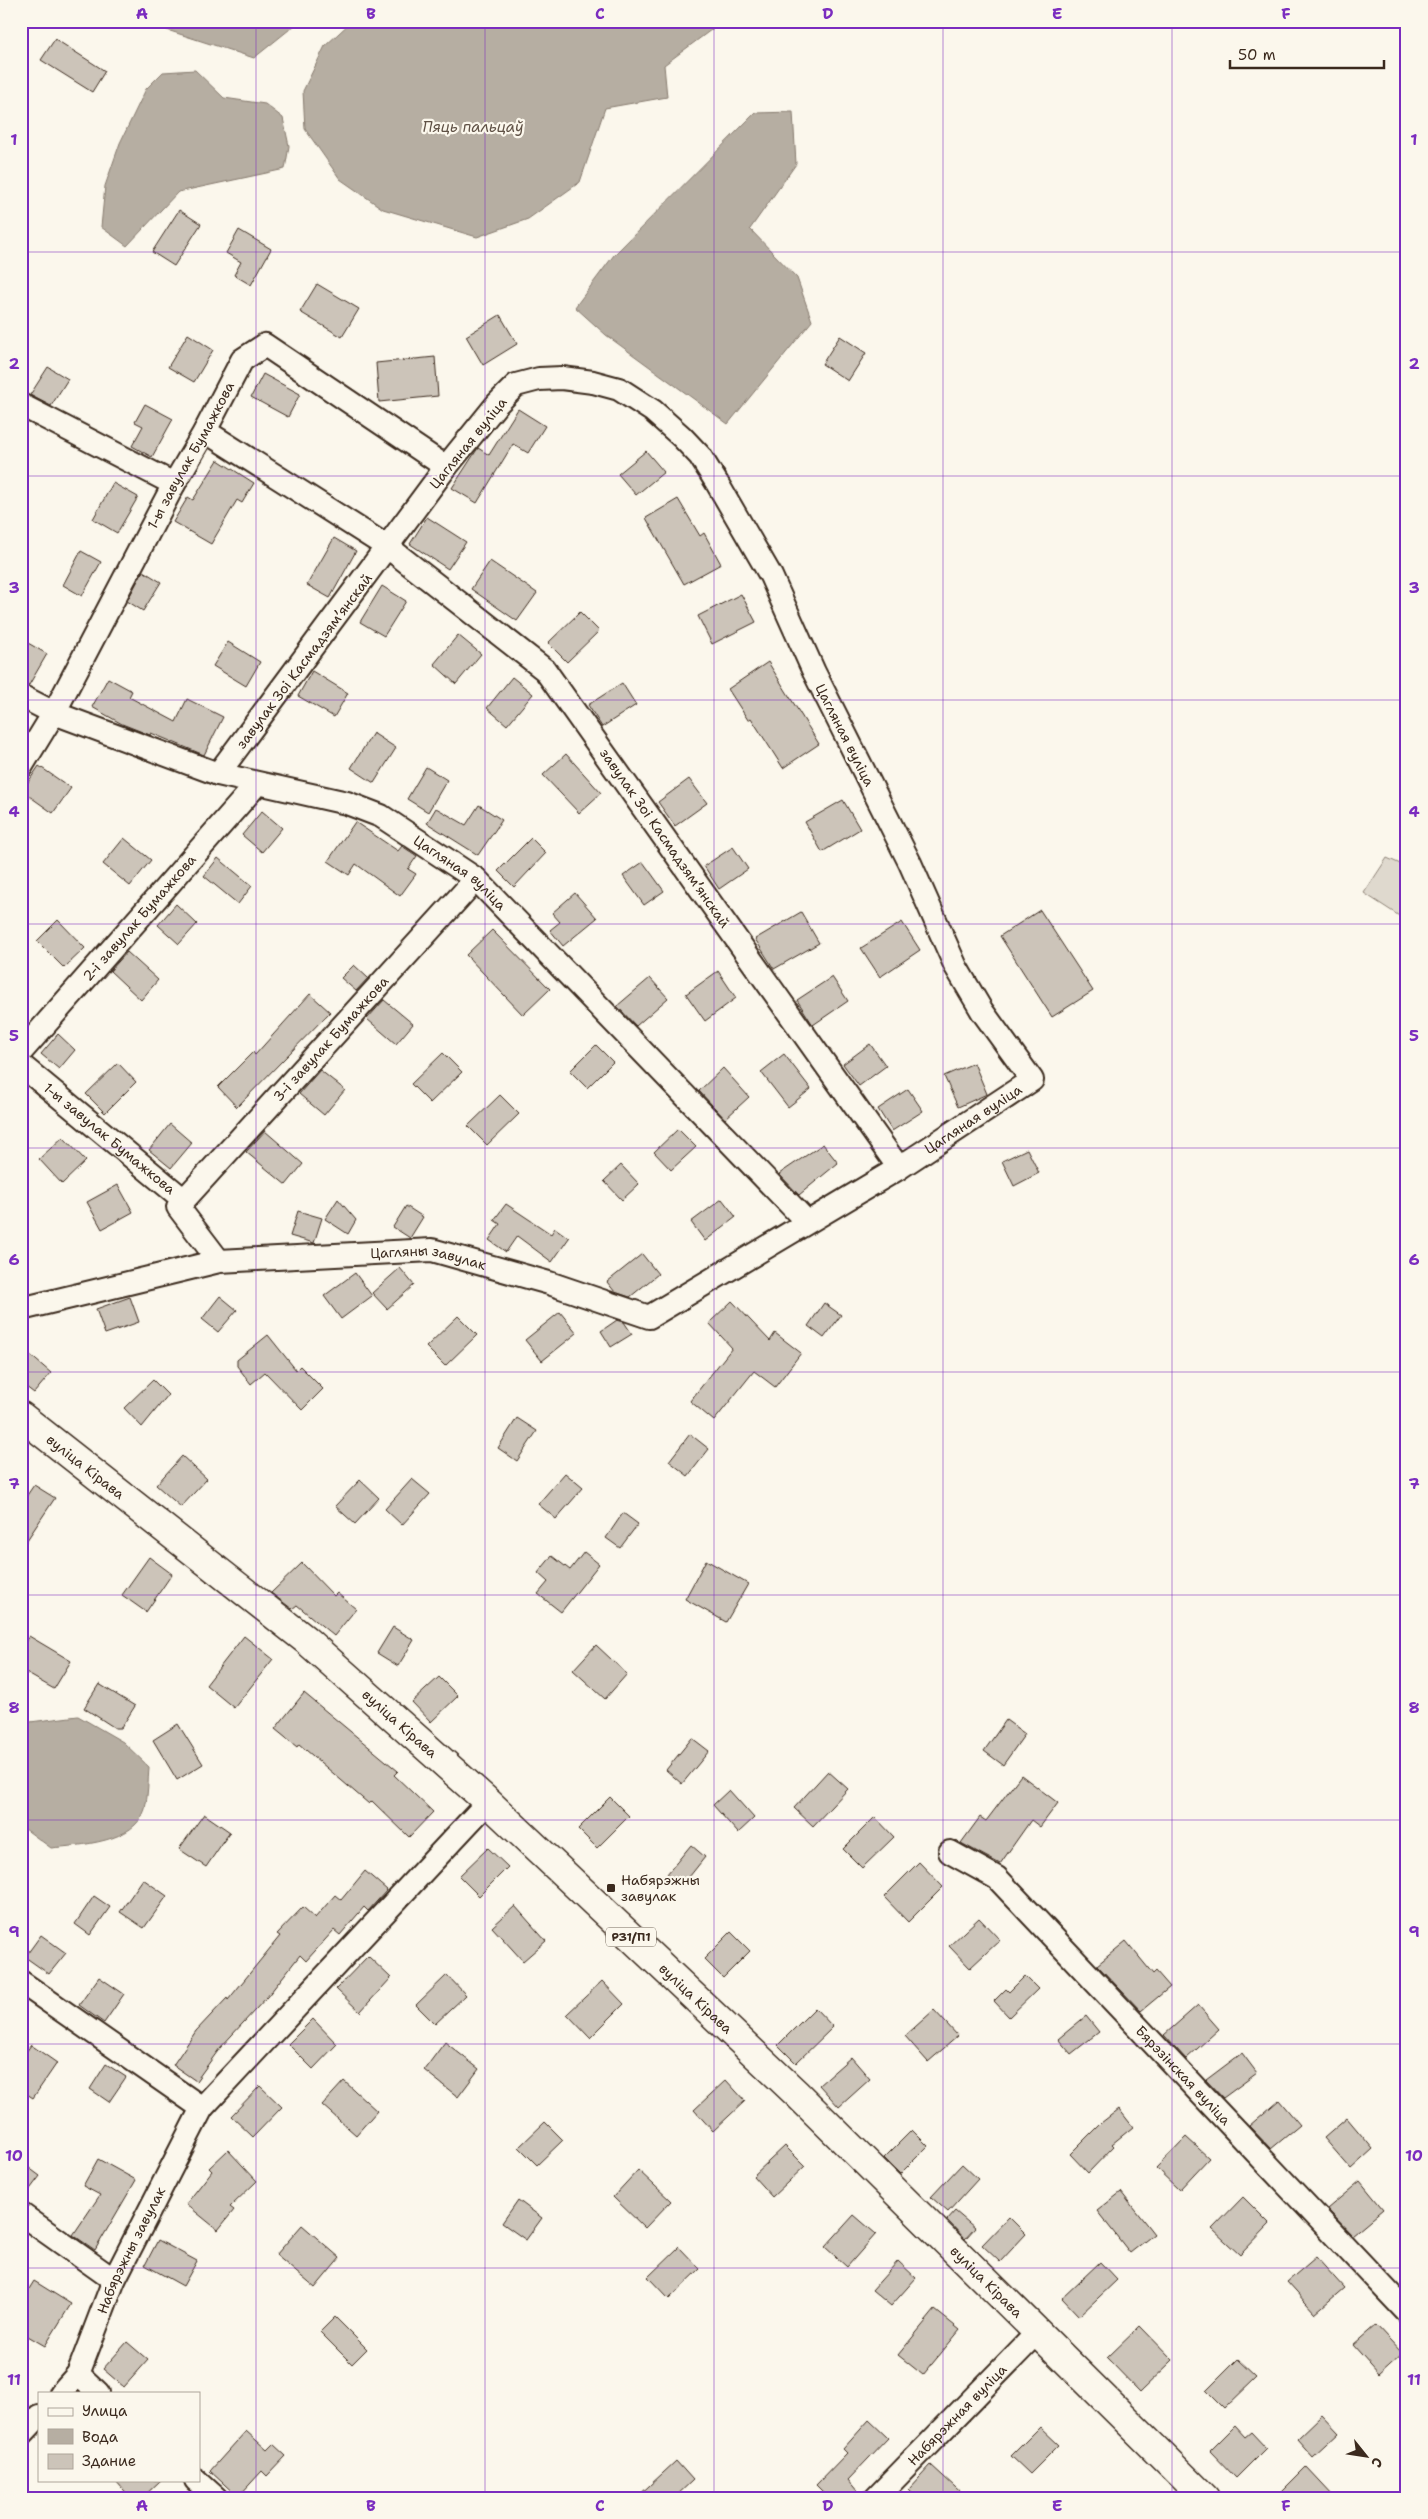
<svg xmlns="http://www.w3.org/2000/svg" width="1428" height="2519" font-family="'Shantell Sans',sans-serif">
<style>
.green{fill:#dfd9ce;stroke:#8d8276}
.water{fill:#b6aea2;stroke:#85796d}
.building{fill:#ccc4b9;stroke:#3b2a1e}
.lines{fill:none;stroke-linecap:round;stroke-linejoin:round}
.minor-casing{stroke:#3b2a1e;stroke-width:26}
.primary-casing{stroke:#3b2a1e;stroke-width:31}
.minor{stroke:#fbf7ec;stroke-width:22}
.primary{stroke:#fbf7ec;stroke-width:28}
.grid{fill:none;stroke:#7b2cbf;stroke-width:1;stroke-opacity:0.55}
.poi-dot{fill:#3b2a1e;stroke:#fbf7ec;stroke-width:2}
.labels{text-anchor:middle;stroke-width:4.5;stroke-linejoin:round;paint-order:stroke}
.shield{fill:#fbf7ec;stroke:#75685c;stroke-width:1}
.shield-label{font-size:12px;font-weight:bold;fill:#3b2a1e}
.street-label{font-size:14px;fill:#3b2a1e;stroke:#fbf7ec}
.poi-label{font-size:14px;fill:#3b2a1e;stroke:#fbf7ec;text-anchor:start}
.water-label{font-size:15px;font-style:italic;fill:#605246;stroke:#fbf7ec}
.neatline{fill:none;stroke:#7b2cbf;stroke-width:2}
.grid-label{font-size:16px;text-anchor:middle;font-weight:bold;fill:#7b2cbf}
</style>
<rect width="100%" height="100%" fill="#fbf7ec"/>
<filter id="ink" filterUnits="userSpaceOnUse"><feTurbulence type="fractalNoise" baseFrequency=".02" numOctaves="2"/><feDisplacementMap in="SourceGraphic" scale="10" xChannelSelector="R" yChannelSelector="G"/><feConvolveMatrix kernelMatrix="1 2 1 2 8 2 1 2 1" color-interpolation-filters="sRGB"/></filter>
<g filter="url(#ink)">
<polygon class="green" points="1387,858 1407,867 1407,921 1364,893"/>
<g class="water">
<polygon points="153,21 300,21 254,58 167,30"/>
<polygon points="352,21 723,21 664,65 667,97 605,108 580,182 528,219 477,237 383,209 340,179 305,129 303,91 325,46"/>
<polygon points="195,70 224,98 265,104 283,118 289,146 285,169 178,192 127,246 101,227 105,186 120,143 146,89 163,72"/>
<polygon points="793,112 796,164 750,229 797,278 812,321 728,424 606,335 575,307 614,255 755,113"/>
<path d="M78 1716 123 1742 149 1767C148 1780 148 1796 145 1809 135 1843 80 1845 51 1848L21 1826V1735L30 1722Z"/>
</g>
<g class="building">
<polygon points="55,39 105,71 92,92 41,60"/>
<polygon points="179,210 201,224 174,266 152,252"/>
<polygon points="239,230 271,249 251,285 234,275 241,262 226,253"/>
<polygon points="317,284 359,309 342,337 300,312"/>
<polygon points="500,315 517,344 483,365 466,336"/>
<polygon points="188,334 213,350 194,382 168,367"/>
<polygon points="840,336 866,353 848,381 822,364"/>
<polygon points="435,357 438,396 379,402 376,363"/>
<polygon points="48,367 68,379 51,406 30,395"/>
<polygon points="263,374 300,394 288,417 251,397"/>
<polygon points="145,404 173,419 152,457 132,446 143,426 135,422"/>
<polygon points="518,409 545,426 528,453 513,444 477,503 452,488 478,448 489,455"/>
<polygon points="646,451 664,472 636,495 618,474"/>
<polygon points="218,460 254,483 242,503 237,500 211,544 173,522 188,497 193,500"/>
<polygon points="113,483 138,497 117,533 93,519"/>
<polygon points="678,499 700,536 704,533 721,564 684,584 646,518"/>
<polygon points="427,517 466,542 448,569 410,544"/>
<polygon points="334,538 356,551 330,598 307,585"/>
<polygon points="81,551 101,562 82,596 63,585"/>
<polygon points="490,561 537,593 517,621 471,589"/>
<polygon points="143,571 161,582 143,611 127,601"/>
<polygon points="382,586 406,601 384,636 360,622"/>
<polygon points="741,594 756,622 712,644 698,616"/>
<polygon points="580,612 599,631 567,662 548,643"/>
<polygon points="458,635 481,654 456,684 434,664"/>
<polygon points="21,639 47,654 29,685 21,683"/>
<polygon points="228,642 260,662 246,686 213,666"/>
<polygon points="768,662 819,744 783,768 751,718 748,720 728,689"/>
<polygon points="312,671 348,693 334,717 298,696"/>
<polygon points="512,677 533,694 507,725 487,708"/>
<polygon points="108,678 132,691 129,697 176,722 187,699 223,717 204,755 151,733 150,735 122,724 92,707"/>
<polygon points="622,683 636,705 602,727 588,705"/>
<polygon points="373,733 396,748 374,783 351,768"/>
<polygon points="566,754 601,793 579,813 543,775"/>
<polygon points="39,766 71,788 53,813 22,791"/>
<polygon points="426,767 447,780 428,812 407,799"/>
<polygon points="689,779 707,803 675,826 658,802"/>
<polygon points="843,800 860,829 822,852 805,822"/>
<polygon points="479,805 502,820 478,855 427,823 436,808 466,825"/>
<polygon points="262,811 282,828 262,852 242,835"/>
<polygon points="355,822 398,851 402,846 417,856 408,869 416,874 400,896 356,864 349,875 328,861"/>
<polygon points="124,838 151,860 130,886 103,864"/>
<polygon points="531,838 546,853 514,887 498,871"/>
<polygon points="733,847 748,869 719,889 704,866"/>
<polygon points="218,858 252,886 238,904 204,876"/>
<polygon points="643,862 664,891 644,905 623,876"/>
<polygon points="575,893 597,918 563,946 550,930 560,922 552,913"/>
<polygon points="176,904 197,924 179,944 158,925"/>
<polygon points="1040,910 1093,991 1052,1017 1000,936"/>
<polygon points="801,912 819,943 774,969 755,939"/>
<polygon points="58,920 85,948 64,968 37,941"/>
<polygon points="902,922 920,950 880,977 861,948"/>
<polygon points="492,930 550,989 523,1015 466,955"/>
<polygon points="127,952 158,980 141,1000 110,971"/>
<polygon points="354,965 368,978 356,991 341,978"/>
<polygon points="718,971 736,998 705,1021 686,994"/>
<polygon points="832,977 848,1001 813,1025 797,1000"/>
<polygon points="650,978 668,998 636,1026 617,1006"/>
<polygon points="310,994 330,1012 237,1107 218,1087 253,1052 255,1055"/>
<polygon points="384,1000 413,1024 396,1044 367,1019"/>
<polygon points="58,1034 75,1050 59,1069 41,1054"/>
<polygon points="870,1044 886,1066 859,1086 843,1064"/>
<polygon points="596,1045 613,1062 587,1088 570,1071"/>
<polygon points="443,1053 462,1072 430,1103 411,1084"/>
<polygon points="784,1054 811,1089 788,1107 761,1072"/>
<polygon points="118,1063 136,1082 105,1113 86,1094"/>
<polygon points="974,1063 987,1094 958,1107 944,1076"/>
<polygon points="723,1068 749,1097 725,1119 699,1091"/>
<polygon points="320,1070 345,1090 324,1115 299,1094"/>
<polygon points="908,1089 923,1111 892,1131 878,1109"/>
<polygon points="500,1095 519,1114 487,1145 468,1126"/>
<polygon points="170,1124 192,1143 171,1168 149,1150"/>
<polygon points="678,1129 696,1147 671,1170 654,1152"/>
<polygon points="265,1131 303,1164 286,1185 246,1152"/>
<polygon points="63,1137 86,1161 62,1184 39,1159"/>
<polygon points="823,1144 838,1163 799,1195 779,1174"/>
<polygon points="1027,1149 1039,1173 1014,1186 1002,1161"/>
<polygon points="621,1165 639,1184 622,1200 604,1181"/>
<polygon points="118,1185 133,1212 102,1229 87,1202"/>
<polygon points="338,1199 356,1220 348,1234 325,1219"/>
<polygon points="722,1199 736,1217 705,1241 691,1222"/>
<polygon points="506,1204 551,1234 555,1228 569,1238 552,1262 517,1236 506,1252 489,1240 500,1224 494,1220"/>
<polygon points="406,1206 423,1217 410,1238 393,1227"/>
<polygon points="298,1211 322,1218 314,1243 290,1236"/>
<polygon points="642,1254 658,1274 630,1297 615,1292 607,1282"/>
<polygon points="400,1268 414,1285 387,1309 372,1293"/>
<polygon points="355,1273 372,1296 341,1319 324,1296"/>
<polygon points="220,1296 237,1310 218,1332 202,1319"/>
<polygon points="130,1297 139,1322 105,1334 96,1309"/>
<polygon points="732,1301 770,1341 775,1333 801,1353 775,1387 754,1371 714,1421 690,1401 732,1348 709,1323"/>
<polygon points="824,1303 841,1315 824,1338 808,1326"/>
<polygon points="560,1312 577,1333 542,1361 525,1340"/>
<polygon points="458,1316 477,1335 445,1366 426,1347"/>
<polygon points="617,1320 624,1322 632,1334 611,1347 601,1331"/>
<polygon points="268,1335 296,1370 300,1366 323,1389 302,1410 265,1372 251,1384 237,1366 237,1360"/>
<polygon points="21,1347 51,1373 34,1393 21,1383"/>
<polygon points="153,1380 168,1395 142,1427 124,1408"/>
<polygon points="517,1418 537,1431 517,1461 498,1448"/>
<polygon points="690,1434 709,1449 688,1476 669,1461"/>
<polygon points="182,1456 207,1479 181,1507 156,1485"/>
<polygon points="565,1473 583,1488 556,1519 538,1504"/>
<polygon points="412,1479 430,1494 402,1525 385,1509"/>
<polygon points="360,1480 379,1498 355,1524 335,1506"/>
<polygon points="34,1485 55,1498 21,1549 21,1504"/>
<polygon points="623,1513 638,1524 620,1548 606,1538"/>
<polygon points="584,1552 599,1564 561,1612 538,1594 548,1582 538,1573 552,1556 570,1570"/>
<polygon points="149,1557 172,1574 146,1612 122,1595"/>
<polygon points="706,1560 748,1584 726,1622 685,1599"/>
<polygon points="302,1563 334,1596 337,1593 356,1609 334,1636 297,1605 292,1609 271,1593"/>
<polygon points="393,1627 414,1640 398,1666 377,1653"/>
<polygon points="29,1636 71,1661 54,1689 21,1670 21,1649"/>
<polygon points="244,1636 273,1659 234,1708 206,1685"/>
<polygon points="596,1645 627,1674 605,1699 573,1670"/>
<polygon points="439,1677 458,1696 431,1722 412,1702"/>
<polygon points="99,1684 135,1706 121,1728 115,1728 84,1708"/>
<polygon points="304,1693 398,1771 394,1775 433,1812 409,1837 372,1801 369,1804 299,1744 297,1747 275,1729"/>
<polygon points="1006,1720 1025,1734 1003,1765 984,1751"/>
<polygon points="178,1724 203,1764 177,1780 153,1740"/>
<polygon points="692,1738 709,1751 682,1784 666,1770"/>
<polygon points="828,1771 848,1789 813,1826 794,1808"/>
<polygon points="1021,1775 1058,1803 1040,1827 1031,1820 1000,1864 961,1843 980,1817 986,1821"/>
<polygon points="729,1790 754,1818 738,1833 713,1805"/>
<polygon points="610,1797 629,1816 597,1848 578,1829"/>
<polygon points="204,1814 230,1832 206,1867 179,1849"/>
<polygon points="875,1817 894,1837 862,1868 843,1849"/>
<polygon points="691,1845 705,1857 682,1886 667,1874"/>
<polygon points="488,1848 508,1867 479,1896 459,1876"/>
<polygon points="919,1862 943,1887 908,1922 884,1897"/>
<polygon points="365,1871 387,1890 368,1911 364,1907 340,1935 334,1930 306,1961 300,1955 267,1997 220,2048 196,2081 173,2065 196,2031 227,1998 228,2000 280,1936 277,1934 303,1907 315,1918 335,1895 341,1900"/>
<polygon points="143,1879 167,1896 144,1928 120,1912"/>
<polygon points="94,1896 110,1907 90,1935 75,1924"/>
<polygon points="515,1906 546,1941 523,1961 492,1927"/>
<polygon points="979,1918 1000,1940 970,1968 949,1946"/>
<polygon points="731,1932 750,1951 723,1978 704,1959"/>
<polygon points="41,1935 66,1953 49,1974 25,1957"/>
<polygon points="1126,1941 1153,1974 1156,1971 1170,1987 1141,2011 1097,1965"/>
<polygon points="368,1956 391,1978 360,2012 336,1989"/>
<polygon points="447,1975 466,1995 435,2024 416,2005"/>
<polygon points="1025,1976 1038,1989 1009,2017 994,2001 1006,1989 1009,1992"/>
<polygon points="99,1977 124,1994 104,2023 79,2005"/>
<polygon points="602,1981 624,2004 590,2038 567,2014"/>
<polygon points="1198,2005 1219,2029 1186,2059 1164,2035"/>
<polygon points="815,2008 833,2027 796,2063 778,2045"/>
<polygon points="934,2010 958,2036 928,2062 905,2036"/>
<polygon points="1086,2016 1099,2032 1071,2054 1058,2039"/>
<polygon points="313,2019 337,2044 313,2069 288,2044"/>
<polygon points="445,2042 479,2069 458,2097 424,2070"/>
<polygon points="31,2045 57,2063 33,2098 21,2090 21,2059"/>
<polygon points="1242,2053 1257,2073 1223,2098 1206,2080"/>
<polygon points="851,2057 870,2079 839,2107 819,2085"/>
<polygon points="106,2064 126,2077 109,2102 90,2089"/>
<polygon points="726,2080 745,2101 713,2131 694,2110"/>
<polygon points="344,2081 377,2111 356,2135 322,2105"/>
<polygon points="260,2086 282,2107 253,2137 231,2116"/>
<polygon points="1279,2100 1300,2125 1271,2149 1249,2126"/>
<polygon points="1119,2109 1133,2127 1112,2144 1114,2146 1088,2173 1070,2154 1101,2123"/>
<polygon points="1347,2118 1373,2149 1351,2169 1324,2138"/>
<polygon points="545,2122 563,2140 537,2165 519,2147"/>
<polygon points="912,2130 928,2146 900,2174 884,2158"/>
<polygon points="1186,2137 1209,2158 1179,2190 1156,2168"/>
<polygon points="785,2146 805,2166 772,2197 753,2176"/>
<polygon points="228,2150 257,2181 230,2207 234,2210 218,2230 186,2204 212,2171 209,2168"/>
<polygon points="98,2159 136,2180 95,2250 73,2235 100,2195 83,2186"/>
<polygon points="21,2162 40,2176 21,2201"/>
<polygon points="962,2164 978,2179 948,2212 931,2197"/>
<polygon points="638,2170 671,2201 645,2228 613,2197"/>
<polygon points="1360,2181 1383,2209 1352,2235 1327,2209"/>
<polygon points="1121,2192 1154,2234 1130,2253 1097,2211"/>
<polygon points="1243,2197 1270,2224 1240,2255 1212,2229"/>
<polygon points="518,2200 542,2218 526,2240 502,2223"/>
<polygon points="955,2211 975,2228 965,2239 947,2220"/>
<polygon points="854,2215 876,2234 847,2267 825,2247"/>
<polygon points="1009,2217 1026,2234 1000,2262 982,2245"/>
<polygon points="302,2225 340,2258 315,2288 276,2255"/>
<polygon points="158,2240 197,2261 183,2286 145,2265"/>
<polygon points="679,2247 700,2269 669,2299 648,2277"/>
<polygon points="1316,2257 1344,2288 1315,2313 1287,2282"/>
<polygon points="898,2261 916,2278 891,2306 872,2290"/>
<polygon points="1100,2262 1117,2280 1079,2316 1062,2298"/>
<polygon points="34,2281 71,2304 45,2346 21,2332 21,2302"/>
<polygon points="935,2310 960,2330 923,2375 898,2355"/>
<polygon points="335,2317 367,2349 352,2364 320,2332"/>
<polygon points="1376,2325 1402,2353 1379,2374 1353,2345"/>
<polygon points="1140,2326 1173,2360 1140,2392 1107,2358"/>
<polygon points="127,2342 148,2360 124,2387 103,2369"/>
<polygon points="1238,2359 1257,2377 1224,2409 1206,2391"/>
<polygon points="1322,2415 1339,2433 1313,2457 1297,2439"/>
<polygon points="869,2420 888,2438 848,2480 863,2498 829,2498 816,2485 847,2453 843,2449"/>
<polygon points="1235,2426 1245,2437 1251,2432 1266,2448 1236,2478 1210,2451"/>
<polygon points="1040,2427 1059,2445 1030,2474 1011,2456"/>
<polygon points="246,2431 267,2450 273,2444 286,2456 267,2476 262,2471 238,2497 210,2471"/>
<polygon points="676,2461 693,2480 674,2498 636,2498"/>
<polygon points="931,2465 967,2498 918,2498 909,2489"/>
<polygon points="1306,2467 1335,2498 1275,2498"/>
<polygon points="115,2480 161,2480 142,2498 131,2498"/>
</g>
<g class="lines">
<defs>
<g id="minor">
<polyline points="21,405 174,484"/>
<polyline points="205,431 389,548 545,670 899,1168"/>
<path id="s1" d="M21 696 54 713 218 774 347 803 381 816 476 879 807 1222"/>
<path id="s2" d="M21 767 54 713 174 484 205 431 242 360 265 345 446 467"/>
<path id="s3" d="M21 1052 257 784"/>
<path id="s4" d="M21 1065 184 1200 178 1207 219 1261"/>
<path id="s5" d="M184 1200 476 879"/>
<path id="s6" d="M21 1309 219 1261 432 1250 549 1283 649 1317 899 1168 1032 1080 982 1011 956 967 910 863 814 672 771 576 717 483 700 456 682 437 653 411 619 389 593 382 562 378 539 379 516 385 497 404 446 467 218 774"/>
<path id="s7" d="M950 1852 997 1878 1407 2312"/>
<polyline points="21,1982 202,2108"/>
<polyline points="21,2214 114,2280"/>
<polyline points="78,2374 98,2393"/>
<path id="s8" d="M61 2393 78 2374 114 2280 202 2108 488 1802"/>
<polyline points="21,2435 39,2416"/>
<polyline points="196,2480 216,2498"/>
<path id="s9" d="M876 2498 1038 2332"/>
</g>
<g id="primary">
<path id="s10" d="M21 1416 306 1640 488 1802 797 2094 1205 2498"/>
</g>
</defs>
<use href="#minor" class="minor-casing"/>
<use href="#primary" class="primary-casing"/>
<use href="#minor" class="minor"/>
<use href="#primary" class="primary"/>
</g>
</g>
<path class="grid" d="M256 21V2498M485 21V2498M714 21V2498M943 21V2498M1172 21V2498M21 252H1407M21 476H1407M21 700H1407M21 924H1407M21 1148H1407M21 1372H1407M21 1595H1407M21 1820H1407M21 2044H1407M21 2268H1407"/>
<rect class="poi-dot" x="606" y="1883" width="10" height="10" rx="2.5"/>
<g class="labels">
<rect class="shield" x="606" y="1927.5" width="50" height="19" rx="4"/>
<g class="shield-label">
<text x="631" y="1941">Р31/П1</text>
</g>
<g class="street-label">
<text transform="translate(468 443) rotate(-51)" y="5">Цагляная вуліца</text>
<text dy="5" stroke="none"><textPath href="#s2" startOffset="355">1-ы завулак Бумажкова</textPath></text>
<text transform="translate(304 661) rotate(-53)" y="5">завулак Зоі Касмадзямʼянскай</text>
<text transform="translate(845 735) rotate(63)" y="5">Цагляная вуліца</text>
<text transform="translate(665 838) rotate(55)" y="5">завулак Зоі Касмадзямʼянскай</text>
<text dy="5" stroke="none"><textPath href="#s1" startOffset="478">Цагляная вуліца</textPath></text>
<text dy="5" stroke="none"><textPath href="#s3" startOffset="179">2-і завулак Бумажкова</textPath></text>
<text dy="5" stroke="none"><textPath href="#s5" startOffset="218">3-і завулак Бумажкова</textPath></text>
<text dy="5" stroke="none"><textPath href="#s6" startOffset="1024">Цагляная вуліца</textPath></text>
<text dy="5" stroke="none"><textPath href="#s4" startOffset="115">1-ы завулак Бумажкова</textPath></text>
<text dy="5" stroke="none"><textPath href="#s6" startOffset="414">Цагляны завулак</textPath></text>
<text dy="5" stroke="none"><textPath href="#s10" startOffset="82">вуліца Кірава</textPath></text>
<text dy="5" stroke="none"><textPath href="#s10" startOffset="488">вуліца Кірава</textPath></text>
<text dy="5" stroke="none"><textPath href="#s10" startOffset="892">вуліца Кірава</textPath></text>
<text dy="5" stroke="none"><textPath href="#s7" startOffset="325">Бярэзінская вуліца</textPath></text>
<text dy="5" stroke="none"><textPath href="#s8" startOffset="160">Набярэжны завулак</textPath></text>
<text dy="5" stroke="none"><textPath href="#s10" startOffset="1298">вуліца Кірава</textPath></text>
<text dy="5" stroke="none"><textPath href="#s9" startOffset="116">Набярэжная вуліца</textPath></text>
</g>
<g class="poi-label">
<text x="621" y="1885">Набярэжны<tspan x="621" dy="16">завулак</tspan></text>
</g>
<g class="water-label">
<text x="473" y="132">Пяць пальцаў</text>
</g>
</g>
<rect width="1428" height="2519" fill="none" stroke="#fbf7ec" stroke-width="55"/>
<rect x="38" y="2392" width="162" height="90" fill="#fbf7ec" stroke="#aea59a"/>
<rect x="48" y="2408" width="25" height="8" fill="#fbf7ec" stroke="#aea59a"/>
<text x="82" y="2416" font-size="15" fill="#3b2a1e">Улица</text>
<rect x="48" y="2429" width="25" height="15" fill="#b6aea2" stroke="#aea59a"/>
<text x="82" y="2442" font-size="15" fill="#3b2a1e">Вода</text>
<rect x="48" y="2454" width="25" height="15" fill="#ccc4b9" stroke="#aea59a"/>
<text x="82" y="2466" font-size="15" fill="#3b2a1e">Здание</text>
<g transform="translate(1366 2456) rotate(120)" stroke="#fbf7ec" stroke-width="4" paint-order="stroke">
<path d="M0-4L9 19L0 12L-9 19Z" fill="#3b2a1e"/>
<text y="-8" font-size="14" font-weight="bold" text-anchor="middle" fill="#3b2a1e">С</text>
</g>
<path d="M1230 60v8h154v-8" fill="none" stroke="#3b2a1e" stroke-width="2.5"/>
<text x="1238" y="60" font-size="15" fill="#3b2a1e" stroke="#fbf7ec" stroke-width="4" paint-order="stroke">50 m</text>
<rect x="28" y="28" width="1372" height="2464" class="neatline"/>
<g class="grid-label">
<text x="142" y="19">A</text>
<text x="371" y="19">B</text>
<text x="600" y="19">C</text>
<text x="828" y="19">D</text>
<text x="1057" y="19">E</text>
<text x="1286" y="19">F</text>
<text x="14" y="145">1</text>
<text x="1414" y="145">1</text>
<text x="14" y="369">2</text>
<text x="1414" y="369">2</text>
<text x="14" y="593">3</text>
<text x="1414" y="593">3</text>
<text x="14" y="817">4</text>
<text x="1414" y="817">4</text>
<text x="14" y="1041">5</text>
<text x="1414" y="1041">5</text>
<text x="14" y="1265">6</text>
<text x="1414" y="1265">6</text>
<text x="14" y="1489">7</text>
<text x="1414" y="1489">7</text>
<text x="14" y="1713">8</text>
<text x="1414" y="1713">8</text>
<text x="14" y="1937">9</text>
<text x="1414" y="1937">9</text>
<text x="14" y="2161">10</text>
<text x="1414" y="2161">10</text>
<text x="14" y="2385">11</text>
<text x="1414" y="2385">11</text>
<text x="142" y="2511">A</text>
<text x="371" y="2511">B</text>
<text x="600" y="2511">C</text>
<text x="828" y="2511">D</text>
<text x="1057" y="2511">E</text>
<text x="1286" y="2511">F</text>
</g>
</svg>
